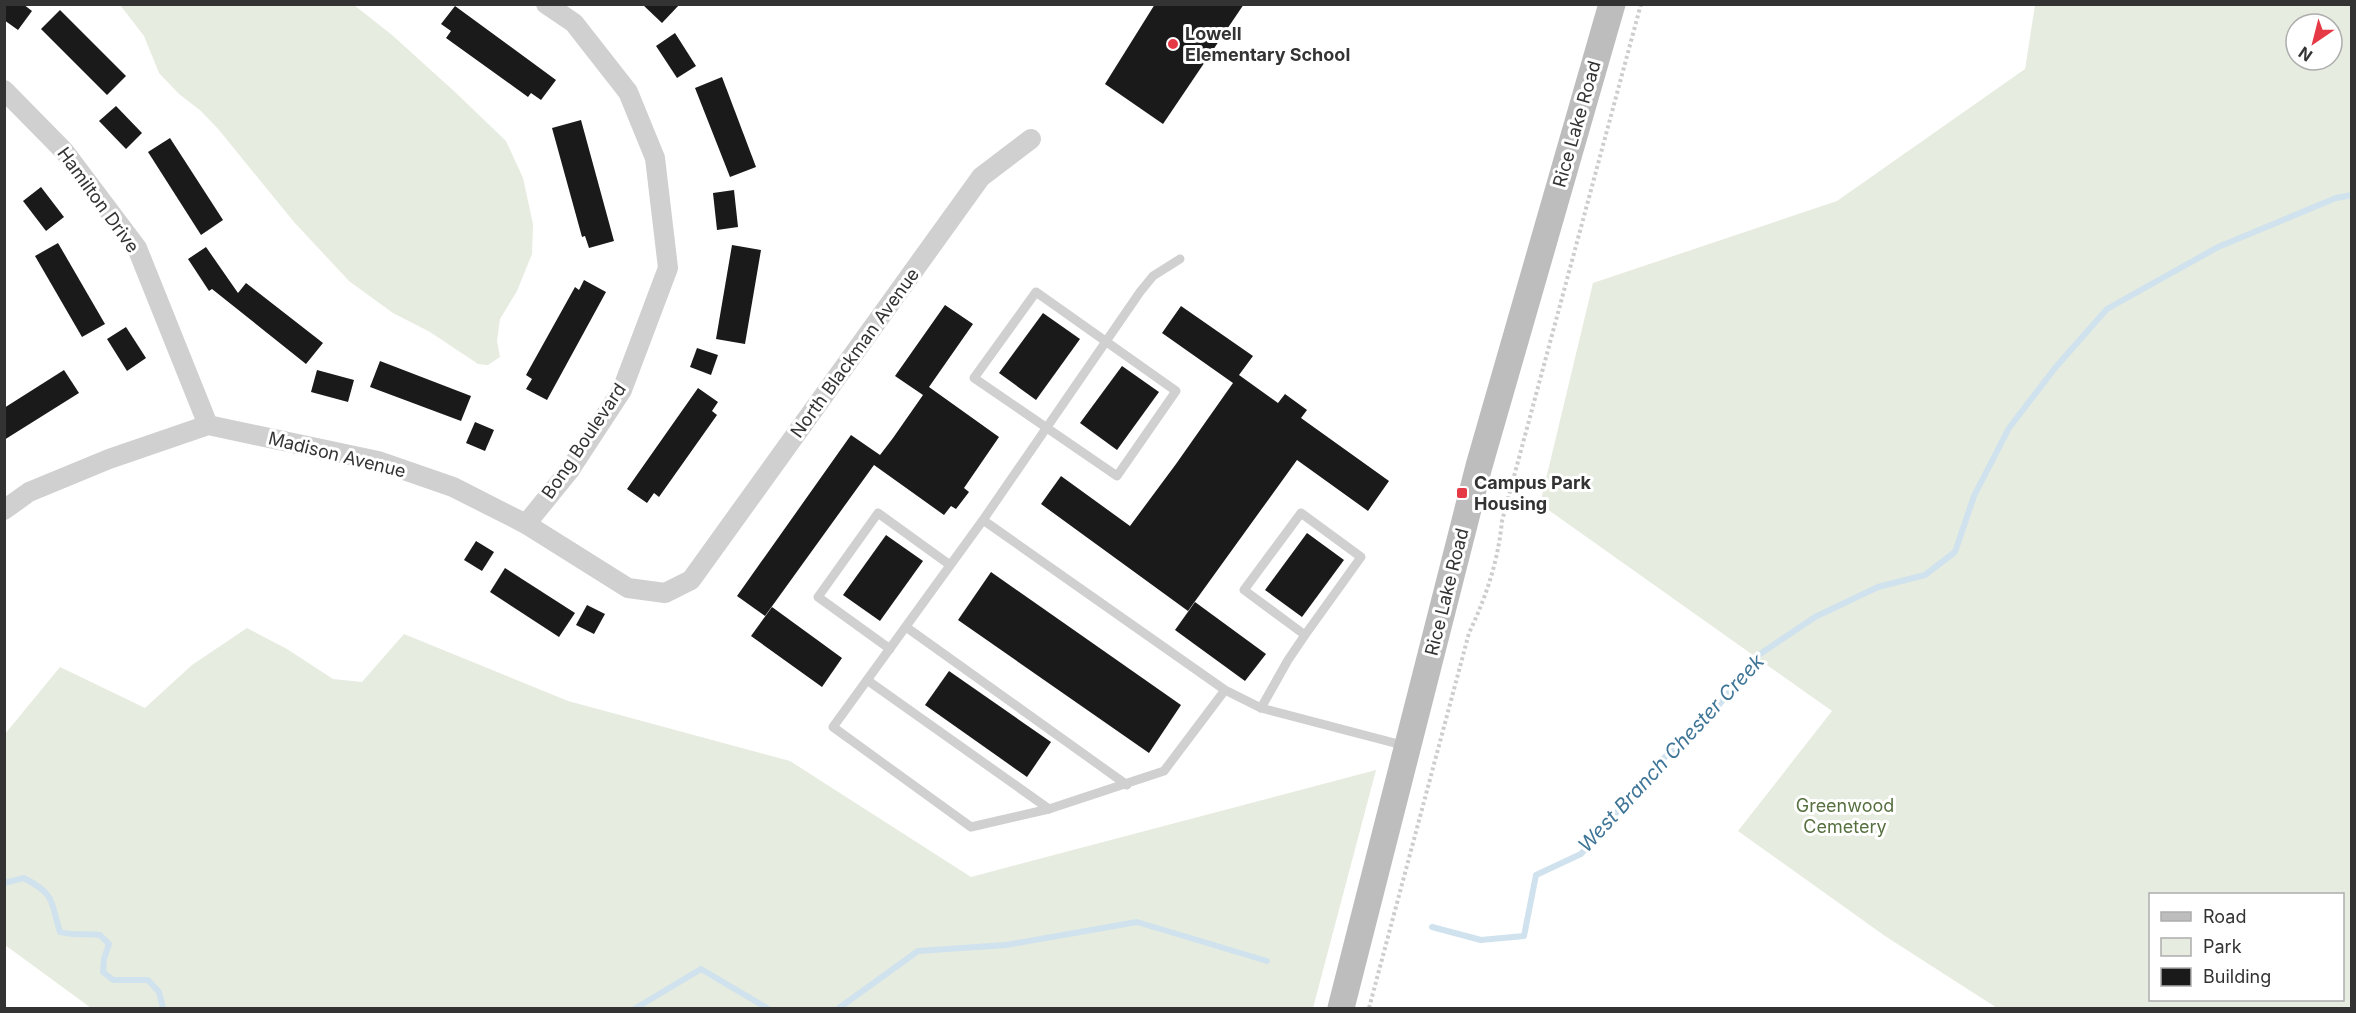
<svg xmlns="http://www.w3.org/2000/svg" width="2356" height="1013" font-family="Inter,sans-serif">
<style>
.green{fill:#e6ecdf;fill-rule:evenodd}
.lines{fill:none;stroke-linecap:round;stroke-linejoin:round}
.stream{stroke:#cfe2ee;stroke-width:6}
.building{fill:#1a1a1a}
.path{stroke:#cdcdcd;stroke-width:4;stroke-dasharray:3 3;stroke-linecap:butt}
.lane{stroke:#d0d0d0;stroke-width:9}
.street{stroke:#d0d0d0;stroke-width:20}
.secondary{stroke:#bdbdbd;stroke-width:27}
.poi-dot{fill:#e63946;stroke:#fff;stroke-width:2}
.labels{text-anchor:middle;stroke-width:6;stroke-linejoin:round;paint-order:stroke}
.poi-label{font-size:18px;font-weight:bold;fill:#333;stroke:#fff;text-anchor:start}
.street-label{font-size:18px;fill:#333;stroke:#fff}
.park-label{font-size:18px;fill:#56703f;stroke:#fff}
.water-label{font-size:20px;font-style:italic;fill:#3f7597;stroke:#fff}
</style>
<rect width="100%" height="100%" fill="#fff"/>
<g class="green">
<polygon points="120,5 354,5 392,35 455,92 506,141 523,178 533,224 532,254 517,291 500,319 497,341 500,357 488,365 478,364 430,332 393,313 349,281 294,222 219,130 201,111 179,94 159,73 144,36"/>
<path d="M2035 5H2351V1008H1997L1885 936 1738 831 1832 711 1540 504 1593 283 1837 201 2025 69ZM2296 24H2332V60H2296ZM2150 894H2342V1000H2150Z"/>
<polygon points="247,628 287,649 333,679 362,682 404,634 568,701 790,761 971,877 1376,770 1313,1008 91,1008 5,945 5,734 60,667 145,708 192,665"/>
</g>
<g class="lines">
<g class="stream">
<path d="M4 883 24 878C56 895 50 900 60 932 73 936 86 933 100 935L109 944 104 959 103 972 113 980H148L159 992 163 1008"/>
<polyline points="1432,927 1481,940 1524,936 1536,875 1581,854 1660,762 1719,705 1757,656 1815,617 1878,587 1925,575 1955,552 1974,496 2009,428 2055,368 2107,309 2218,247 2336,198 2352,195"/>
<polyline points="636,1008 701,969 767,1008"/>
<polyline points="839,1008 918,951 1006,945 1137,922 1267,961"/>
</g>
</g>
<g class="building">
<polygon points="4,4 23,4 32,11 18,30 4,20"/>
<polygon points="642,4 680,4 662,23"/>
<polygon points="1155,4 1244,4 1163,124 1105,84"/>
<polygon points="455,6 556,80 541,100 531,93 528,97 446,38 451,31 441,24"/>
<polygon points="60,10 126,76 107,95 41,29"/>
<polygon points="675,33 696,66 677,78 656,46"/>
<polygon points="722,77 756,167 730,177 695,88"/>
<polygon points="116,106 142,133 126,149 99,121"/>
<polygon points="581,120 614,241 589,248 585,236 582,237 552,128"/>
<polygon points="170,138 223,220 201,235 148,152"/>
<polygon points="41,187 64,217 46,231 23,201"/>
<polygon points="734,190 738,227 717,230 713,193"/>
<polygon points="58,243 105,324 82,337 35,256"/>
<polygon points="732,245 761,250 745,344 716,339"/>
<polygon points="206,247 238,293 246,283 323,343 306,364 212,289 209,291 188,259"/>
<polygon points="584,280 606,292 547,400 526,389 532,379 526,375 575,287 579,290"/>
<polygon points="945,305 973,324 929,387 999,437 964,488 969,492 956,509 951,506 944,515 874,465 765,616 737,596 851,435 880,455 893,438 923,395 895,376"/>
<polygon points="1181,306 1253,356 1239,375 1278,403 1285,394 1307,410 1301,418 1389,481 1368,511 1297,460 1188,611 1041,504 1061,476 1130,526 1176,464 1233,383 1162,333"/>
<polygon points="1043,313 1080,339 1036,400 999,373"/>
<polygon points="126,327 146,358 127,371 107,339"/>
<polygon points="697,348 718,355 711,375 690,367"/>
<polygon points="380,361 471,396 461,421 370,387"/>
<polygon points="1122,366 1159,392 1117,450 1080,423"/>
<polygon points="64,370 79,393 4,440 4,408"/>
<polygon points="317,370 354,380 348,402 311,392"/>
<polygon points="698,388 718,402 712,411 717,415 659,497 654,493 647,503 627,489"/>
<polygon points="475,422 494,430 485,451 466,443"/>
<polygon points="1307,533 1344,560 1302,617 1265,590"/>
<polygon points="886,535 923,561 880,621 843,595"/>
<polygon points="476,541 494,552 482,571 464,560"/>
<polygon points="505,568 575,613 559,637 490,592"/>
<polygon points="991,572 1181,705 1149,753 958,620"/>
<polygon points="1195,602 1266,654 1245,681 1175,630"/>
<polygon points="587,605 605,614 594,634 576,625"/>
<polygon points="772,607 842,658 822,687 751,636"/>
<polygon points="949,671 1051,742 1027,777 925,705"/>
</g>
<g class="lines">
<path class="path" d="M1369 1008 1469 633C1486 597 1498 562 1502 521L1641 4"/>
<g class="lane">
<polygon points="1036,292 1176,391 1117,476 974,378"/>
<polyline points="983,520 1140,292 1153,276 1180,259"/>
<polyline points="906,627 1127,785"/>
<polyline points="890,649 818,597 878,513 950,565"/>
<polyline points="867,680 1049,809"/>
<polyline points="1225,690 1164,771 1049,809 971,827 833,727 983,520 1225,690 1261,708 1406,746"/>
<polyline points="1261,708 1288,660 1305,635 1244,590 1301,513 1361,557 1305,635"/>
</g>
<g class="street">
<polyline points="4,90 64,151 137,248 208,425"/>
<polyline points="4,510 29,492 109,459 208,425 378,461 453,487 526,524 628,588 665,593 691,580 981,177 1031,139"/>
<polyline points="526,524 569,471 622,390 668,268 655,158 628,92 574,23 546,4"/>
</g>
<polyline class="secondary" points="1341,1008 1479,466 1612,4"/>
</g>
<g class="poi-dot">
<circle cx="1173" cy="44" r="6"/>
<rect x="1456" y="487" width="12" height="12" rx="3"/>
</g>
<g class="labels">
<g class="poi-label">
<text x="1185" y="40">Lowell<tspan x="1185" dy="21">Elementary School</tspan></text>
<text x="1474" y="489">Campus Park<tspan x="1474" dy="21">Housing</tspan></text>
</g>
<g class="street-label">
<text transform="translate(1577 124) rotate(-74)" y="6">Rice Lake Road</text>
<text transform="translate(98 200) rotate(54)" y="6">Hamilton Drive</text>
<text transform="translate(855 353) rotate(-54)" y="6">North Blackman Avenue</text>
<text transform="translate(584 441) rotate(-56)" y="6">Bong Boulevard</text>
<text transform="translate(337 455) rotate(14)" y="6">Madison Avenue</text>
<text transform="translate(1447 592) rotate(-76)" y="6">Rice Lake Road</text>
</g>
<g class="park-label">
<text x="1845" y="812">Greenwood<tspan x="1845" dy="21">Cemetery</tspan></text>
</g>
<g class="water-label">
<text transform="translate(1671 753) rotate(-47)" y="7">West Branch Chester Creek</text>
</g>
</g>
<rect width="2356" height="1013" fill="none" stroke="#333333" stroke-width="12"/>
<rect x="2149" y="893" width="195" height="108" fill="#ffffff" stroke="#adadad" stroke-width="1.5"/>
<rect x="2161" y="912" width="30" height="9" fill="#bdbdbd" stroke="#adadad" stroke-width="1.5"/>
<text x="2203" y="923" font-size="18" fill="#333333">Road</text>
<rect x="2161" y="938" width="30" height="18" fill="#e6ecdf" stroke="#adadad" stroke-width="1.5"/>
<text x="2203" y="953" font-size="18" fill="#333333">Park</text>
<rect x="2161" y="968" width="30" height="18" fill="#1a1a1a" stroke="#adadad" stroke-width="1.5"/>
<text x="2203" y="983" font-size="18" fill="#333333">Building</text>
<g transform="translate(2314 42) rotate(215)"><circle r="28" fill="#ffffff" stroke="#adadad" stroke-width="1.5"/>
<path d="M0-4.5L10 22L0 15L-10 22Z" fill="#e63946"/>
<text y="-9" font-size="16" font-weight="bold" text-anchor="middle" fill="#333333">N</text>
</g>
</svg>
